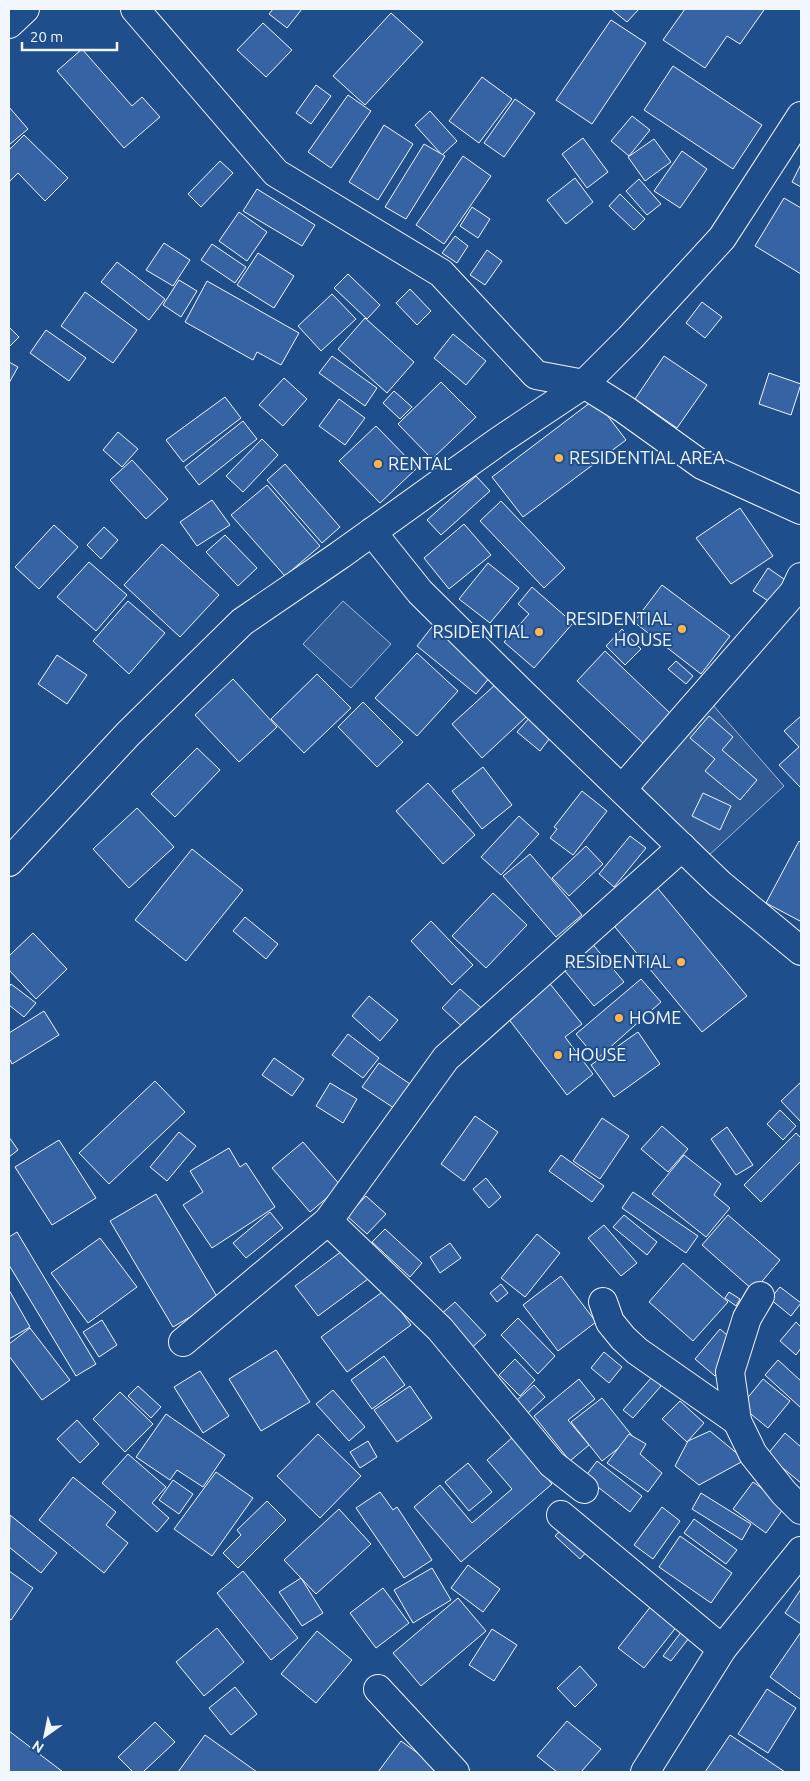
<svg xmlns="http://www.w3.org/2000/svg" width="810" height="1781" font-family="Ubuntu,sans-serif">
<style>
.built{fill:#305b95;stroke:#a8bbd7}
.building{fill:#3563a3;stroke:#f2f6ff}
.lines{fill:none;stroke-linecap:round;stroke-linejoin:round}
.minor-casing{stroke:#f2f6ff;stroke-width:30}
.minor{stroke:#1f4e8c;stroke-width:28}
.poi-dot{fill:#ffb74d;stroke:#1f4e8c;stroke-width:2}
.labels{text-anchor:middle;stroke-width:4;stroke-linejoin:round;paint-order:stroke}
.poi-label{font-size:18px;fill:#f2f6ff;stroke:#1f4e8c;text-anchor:start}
</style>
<rect width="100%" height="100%" fill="#1f4e8c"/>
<g class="built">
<polygon points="343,601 391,644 351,688 303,644"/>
<polygon points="712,704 784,786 707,857 637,783"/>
</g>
<g class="building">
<polygon points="273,9 302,9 287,28 269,14"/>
<polygon points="611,9 639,9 627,22"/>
<polygon points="685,9 763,9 764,10 740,44 727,36 705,68 663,40"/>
<polygon points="391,13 423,42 365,105 333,76"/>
<polygon points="611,20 646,43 592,124 556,100"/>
<polygon points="263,23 292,50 266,77 237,50"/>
<polygon points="82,49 132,106 142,97 160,117 124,148 57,71"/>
<polygon points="673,66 762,125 733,169 644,110"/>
<polygon points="482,77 512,99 479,143 449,121"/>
<polygon points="316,85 331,96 311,124 296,113"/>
<polygon points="348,95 371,111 331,168 308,152"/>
<polygon points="515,99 535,113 504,157 484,143"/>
<polygon points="9,107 28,129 9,145"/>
<polygon points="430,111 457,141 442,155 415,125"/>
<polygon points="632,116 650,130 629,156 611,141"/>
<polygon points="384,125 413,144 378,200 349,182"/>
<polygon points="24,135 68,178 45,201 18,173 9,182 9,150"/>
<polygon points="583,138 608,172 587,188 562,154"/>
<polygon points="654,139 671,162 645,181 628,157"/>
<polygon points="424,144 445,156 406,219 385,207"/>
<polygon points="682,151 707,169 680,208 654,191"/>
<polygon points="463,156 491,176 444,244 416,225"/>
<polygon points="220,161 233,173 201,207 188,194"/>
<polygon points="801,164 801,187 792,182"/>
<polygon points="575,178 593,202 566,224 547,200"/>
<polygon points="639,179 661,204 647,215 626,191"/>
<polygon points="257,189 315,225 302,246 243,211"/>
<polygon points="620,194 645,219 634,230 609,206"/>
<polygon points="784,198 801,208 801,274 755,246"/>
<polygon points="472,207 490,219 478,238 460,226"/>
<polygon points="239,212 267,232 247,261 219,241"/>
<polygon points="455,236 468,246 457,263 442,253"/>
<polygon points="164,243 190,260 173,286 146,270"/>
<polygon points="212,244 246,267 235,283 201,260"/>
<polygon points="487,250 502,261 485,285 470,275"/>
<polygon points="258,253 294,276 274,308 237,285"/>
<polygon points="117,262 165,299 149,320 101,282"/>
<polygon points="348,274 380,305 367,319 334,288"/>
<polygon points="179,280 197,291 181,317 163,305"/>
<polygon points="207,281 299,333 281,365 257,352 253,360 185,322"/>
<polygon points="410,289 431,311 417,325 396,303"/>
<polygon points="85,292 137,330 113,363 61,326"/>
<polygon points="332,294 356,319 321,351 298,326"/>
<polygon points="702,302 722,317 705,338 686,323"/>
<polygon points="365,318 414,362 387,393 338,349"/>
<polygon points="9,327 19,337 9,347"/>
<polygon points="46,330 86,358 69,381 30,353"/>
<polygon points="453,334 486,361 466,385 434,358"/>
<polygon points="332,356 377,388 365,406 319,373"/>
<polygon points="664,356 707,385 677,428 635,399"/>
<polygon points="9,362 18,367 9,383"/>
<polygon points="769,373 801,384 791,415 759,404"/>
<polygon points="284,378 307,399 283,426 259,405"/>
<polygon points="441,382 476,417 432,459 398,424"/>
<polygon points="394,391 412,407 400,419 383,403"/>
<polygon points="225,397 241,418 183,462 166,440"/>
<polygon points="339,399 365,418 345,445 319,426"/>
<polygon points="595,399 626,440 523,517 492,477"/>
<polygon points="243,421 257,439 199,485 185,467"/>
<polygon points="376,426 417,468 380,503 339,461"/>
<polygon points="118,432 138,449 122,467 103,450"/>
<polygon points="262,439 278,455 243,492 226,476"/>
<polygon points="132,460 168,499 146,519 110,480"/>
<polygon points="285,464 340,527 322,543 267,480"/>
<polygon points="476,476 490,491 441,535 427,520"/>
<polygon points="267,485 320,546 285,576 231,515"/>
<polygon points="212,500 230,525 197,546 180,522"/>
<polygon points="501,501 565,568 544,588 480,521"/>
<polygon points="740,508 773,556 731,584 696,538"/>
<polygon points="464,524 491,555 449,589 424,558"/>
<polygon points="54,525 78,547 39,589 15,567"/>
<polygon points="104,527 118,540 101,559 87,545"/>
<polygon points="225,535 257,568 238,586 206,552"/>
<polygon points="162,544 219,595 180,637 124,585"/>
<polygon points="89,562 127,595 96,631 57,597"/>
<polygon points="488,563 519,588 490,623 459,599"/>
<polygon points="768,568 791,584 776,606 753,591"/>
<polygon points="662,585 730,636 701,674 634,622"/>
<polygon points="532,587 573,623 534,668 504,642 529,614 518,604"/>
<polygon points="128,601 165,633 129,674 93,641"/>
<polygon points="435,623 495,671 476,694 417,646"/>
<polygon points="622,629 641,649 625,665 606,646"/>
<polygon points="605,651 672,715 644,744 577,681"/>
<polygon points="417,653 458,691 417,736 375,698"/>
<polygon points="57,655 87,675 67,704 38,684"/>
<polygon points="676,661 693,676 686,684 668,669"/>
<polygon points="317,674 351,708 304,753 271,719"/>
<polygon points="233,679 277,727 239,762 195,715"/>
<polygon points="496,684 526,717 482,758 452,724"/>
<polygon points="363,702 403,742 377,767 338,727"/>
<polygon points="531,716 553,734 540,751 517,732"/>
<polygon points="709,716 733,737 722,750 757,780 740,800 705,771 715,759 690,738"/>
<polygon points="801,716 801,785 800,787 779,765 799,747 784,731"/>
<polygon points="197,748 220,770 175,817 151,794"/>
<polygon points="483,767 512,805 482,829 452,791"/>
<polygon points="428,783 475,835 443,864 396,811"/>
<polygon points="582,791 607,811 573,855 550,838 557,829 554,827"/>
<polygon points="703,793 731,806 720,830 692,816"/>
<polygon points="137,808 174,847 129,888 93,849"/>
<polygon points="519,816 539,834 501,875 481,857"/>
<polygon points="630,836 646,848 614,887 599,874"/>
<polygon points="799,841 801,843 801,918 800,921 766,903"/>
<polygon points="586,846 603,864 569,896 552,878"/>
<polygon points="192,849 243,890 186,961 135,920"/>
<polygon points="530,854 582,915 556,937 503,876"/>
<polygon points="655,885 747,996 702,1032 610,921"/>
<polygon points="493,893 527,925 486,968 452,936"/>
<polygon points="245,917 278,944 266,959 233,931"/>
<polygon points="431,921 473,965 452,985 411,941"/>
<polygon points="33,933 67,969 36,999 9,970 9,956"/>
<polygon points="590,941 624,982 594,1006 560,965"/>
<polygon points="641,979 661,1002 597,1059 576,1034"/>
<polygon points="547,980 582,1024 565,1037 593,1074 567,1095 504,1013"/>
<polygon points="11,984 36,1003 24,1017 9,1005 9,987"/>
<polygon points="460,989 486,1012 468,1032 442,1008"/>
<polygon points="369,996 398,1020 380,1041 352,1016"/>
<polygon points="44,1011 59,1035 12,1064 9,1058 9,1033"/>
<polygon points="638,1032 660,1064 614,1097 591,1065"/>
<polygon points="348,1034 379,1058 363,1078 332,1055"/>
<polygon points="274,1058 304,1079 292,1096 262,1075"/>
<polygon points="379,1063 416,1088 400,1112 362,1087"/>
<polygon points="155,1081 185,1112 109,1184 79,1153"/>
<polygon points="801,1082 801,1122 781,1101"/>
<polygon points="330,1083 357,1099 343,1123 316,1106"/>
<polygon points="780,1110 796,1126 783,1140 767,1124"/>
<polygon points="475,1116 498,1132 464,1181 441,1164"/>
<polygon points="602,1118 629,1136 600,1179 573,1161"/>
<polygon points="662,1126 688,1149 668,1172 641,1149"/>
<polygon points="727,1127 753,1165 736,1175 711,1139"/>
<polygon points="179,1132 196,1146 167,1181 150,1167"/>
<polygon points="796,1133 801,1138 801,1161 761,1202 744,1185"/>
<polygon points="9,1137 18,1150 9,1157"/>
<polygon points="59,1140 96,1198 52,1225 15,1167"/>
<polygon points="303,1142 341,1186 310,1212 272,1168"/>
<polygon points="229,1148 240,1167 246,1163 275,1207 212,1248 183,1205 203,1192 190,1171"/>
<polygon points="561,1155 604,1186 592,1202 549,1171"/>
<polygon points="684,1155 721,1184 714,1195 730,1208 706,1237 652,1194"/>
<polygon points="486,1178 501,1197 489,1208 473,1189"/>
<polygon points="633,1192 698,1236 686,1253 622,1208"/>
<polygon points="156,1194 219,1300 173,1327 110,1221"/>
<polygon points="366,1196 386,1214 367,1234 347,1216"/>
<polygon points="270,1212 283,1228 246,1258 233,1243"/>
<polygon points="624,1215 657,1242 647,1255 613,1227"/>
<polygon points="728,1215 780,1260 754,1291 702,1245"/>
<polygon points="604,1225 637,1263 621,1276 588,1238"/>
<polygon points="385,1229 422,1263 410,1277 372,1242"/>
<polygon points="17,1232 96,1364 76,1376 9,1265 9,1237"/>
<polygon points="537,1234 560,1253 525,1297 501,1278"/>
<polygon points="100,1238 137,1287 88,1323 51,1273"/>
<polygon points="450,1243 461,1258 440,1273 430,1257"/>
<polygon points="346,1248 368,1279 318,1316 295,1286"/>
<polygon points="683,1263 728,1302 693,1341 649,1302"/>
<polygon points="561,1276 596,1322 558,1351 523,1305"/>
<polygon points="501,1284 508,1293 497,1302 490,1293"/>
<polygon points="780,1287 801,1303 791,1316 770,1299"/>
<polygon points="9,1290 30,1327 9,1339"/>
<polygon points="385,1290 411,1325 347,1372 321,1337"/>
<polygon points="729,1292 740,1299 736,1306 725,1298"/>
<polygon points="455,1302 486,1335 470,1349 440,1315"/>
<polygon points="518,1318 555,1356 538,1374 501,1335"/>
<polygon points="102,1320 117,1345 99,1357 83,1332"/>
<polygon points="796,1322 801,1327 801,1348 796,1355 780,1341"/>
<polygon points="30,1328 70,1380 42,1400 9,1356 9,1344"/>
<polygon points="720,1329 740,1346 715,1376 695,1359"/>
<polygon points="276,1350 310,1402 261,1431 229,1379"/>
<polygon points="604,1352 622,1367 609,1383 591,1368"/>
<polygon points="384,1356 405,1385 372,1409 351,1380"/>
<polygon points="515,1359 535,1380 520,1396 499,1375"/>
<polygon points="778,1360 801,1381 801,1408 765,1375"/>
<polygon points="200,1371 229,1416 203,1433 174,1387"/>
<polygon points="652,1377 661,1386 633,1418 623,1410"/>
<polygon points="579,1379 595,1399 568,1420 589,1445 570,1461 534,1416"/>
<polygon points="763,1379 790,1401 768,1428 741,1406"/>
<polygon points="534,1385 545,1397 528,1413 517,1400"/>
<polygon points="138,1386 161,1407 151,1418 128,1396"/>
<polygon points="410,1386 432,1418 397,1442 374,1410"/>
<polygon points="333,1390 365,1427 349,1441 316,1404"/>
<polygon points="120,1392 153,1424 125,1452 93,1419"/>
<polygon points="602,1398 633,1437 602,1461 571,1422"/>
<polygon points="680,1401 704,1423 687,1442 662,1419"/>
<polygon points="166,1414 225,1455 203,1487 177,1470 170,1480 136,1457"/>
<polygon points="77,1420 99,1444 80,1463 57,1439"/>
<polygon points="710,1431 745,1460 699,1485 675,1466 688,1441"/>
<polygon points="785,1433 801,1447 801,1483 767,1455"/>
<polygon points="318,1434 361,1476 320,1518 277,1476"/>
<polygon points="629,1434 646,1444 640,1454 662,1473 648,1492 607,1463"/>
<polygon points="513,1437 552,1484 461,1562 414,1507 440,1485 472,1523 512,1489 487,1460"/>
<polygon points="368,1441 377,1457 360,1468 350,1452"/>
<polygon points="128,1454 166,1487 152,1503 169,1518 157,1532 102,1483"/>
<polygon points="597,1461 642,1496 630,1512 585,1477"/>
<polygon points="468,1463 492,1492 469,1511 445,1482"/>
<polygon points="216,1472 253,1498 212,1556 174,1529"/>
<polygon points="73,1477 116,1512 106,1525 128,1543 104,1573 39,1520"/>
<polygon points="173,1480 193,1494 179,1514 159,1500"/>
<polygon points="753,1482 786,1505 766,1533 733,1509"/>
<polygon points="380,1492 393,1510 397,1507 432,1560 404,1578 356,1508"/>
<polygon points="701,1493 751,1524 742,1540 692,1509"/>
<polygon points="267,1501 286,1520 238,1568 223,1553 241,1535 237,1530"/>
<polygon points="662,1507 680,1521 653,1559 634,1545"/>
<polygon points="339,1509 371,1544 316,1594 284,1560"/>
<polygon points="10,1515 57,1553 41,1573 9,1547"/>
<polygon points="574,1516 598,1539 580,1559 555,1536"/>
<polygon points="694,1519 737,1550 726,1564 684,1533"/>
<polygon points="680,1536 732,1573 711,1603 659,1567"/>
<polygon points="468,1565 500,1589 483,1612 451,1588"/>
<polygon points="432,1568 451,1600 413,1623 394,1590"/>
<polygon points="9,1571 33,1588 11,1620 9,1619"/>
<polygon points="243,1571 298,1638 271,1660 217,1593"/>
<polygon points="301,1578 323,1613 302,1626 279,1592"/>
<polygon points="383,1588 409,1623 376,1648 350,1613"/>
<polygon points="801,1589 801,1624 785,1613"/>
<polygon points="659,1596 685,1616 644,1668 618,1648"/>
<polygon points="458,1598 486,1631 421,1686 393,1653"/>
<polygon points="688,1623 696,1629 671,1661 663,1656"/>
<polygon points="217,1628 244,1662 204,1696 176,1662"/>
<polygon points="492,1629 517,1645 494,1681 469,1665"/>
<polygon points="317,1631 352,1660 316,1703 281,1674"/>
<polygon points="801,1632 801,1698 800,1699 770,1677"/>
<polygon points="580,1666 597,1685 575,1707 557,1688"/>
<polygon points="235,1687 257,1714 231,1735 209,1708"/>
<polygon points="767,1689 796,1708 768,1753 738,1734"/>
<polygon points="567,1721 601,1749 581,1772 557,1772 537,1756"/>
<polygon points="155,1722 175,1742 143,1772 133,1772 118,1757"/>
<polygon points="9,1731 63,1772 9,1772"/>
<polygon points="205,1735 257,1772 178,1772"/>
<polygon points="730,1735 785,1772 705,1772"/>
<polygon points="401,1741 444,1772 378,1772"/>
</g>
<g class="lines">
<defs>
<g id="minor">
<polyline points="135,9 276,173 441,273 536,375 584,384 624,409 702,465 801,510"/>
<polyline points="9,24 25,9"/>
<polyline points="372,532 420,592 521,692 720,884 801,951"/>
<polyline points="622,789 794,592 801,577"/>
<polyline points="9,862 128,734 242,622 340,555 499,441 584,384 630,338 722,238 801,116"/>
<polyline points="328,1221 446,1058 682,847"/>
<polyline points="760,1296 747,1318 730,1372 737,1421 753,1454 784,1493 801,1510"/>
<polyline points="603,1302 610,1322 623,1338 637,1351 737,1421"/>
<polyline points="183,1342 328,1221 440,1329 552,1464 584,1489"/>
<polyline points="561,1515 722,1649"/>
<polyline points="378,1689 455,1772"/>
<polyline points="645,1772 722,1649 801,1551"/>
</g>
</defs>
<use href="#minor" class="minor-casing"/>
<use href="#minor" class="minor"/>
</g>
<g class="poi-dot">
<circle cx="559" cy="458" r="5"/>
<circle cx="378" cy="464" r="5"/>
<circle cx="682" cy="629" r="5"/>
<circle cx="539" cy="632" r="5"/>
<circle cx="681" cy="962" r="5"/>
<circle cx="619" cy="1018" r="5"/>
<circle cx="558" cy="1055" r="5"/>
</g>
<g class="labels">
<g class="poi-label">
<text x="569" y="464">RESIDENTIAL AREA</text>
<text x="388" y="470">RENTAL</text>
<text x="672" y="625" text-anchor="end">RESIDENTIAL<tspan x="672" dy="21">HOUSE</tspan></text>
<text x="529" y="638" text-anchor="end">RSIDENTIAL</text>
<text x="671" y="968" text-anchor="end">RESIDENTIAL</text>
<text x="629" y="1024">HOME</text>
<text x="568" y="1061">HOUSE</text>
</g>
</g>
<rect width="810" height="1781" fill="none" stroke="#f2f6ff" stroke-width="20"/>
<g transform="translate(45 1736) rotate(213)" stroke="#1f4e8c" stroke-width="4" paint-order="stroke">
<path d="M0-4L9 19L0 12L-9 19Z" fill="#f2f6ff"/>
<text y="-8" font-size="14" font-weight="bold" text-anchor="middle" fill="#f2f6ff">N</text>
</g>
<path d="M22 42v8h95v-8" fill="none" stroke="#f2f6ff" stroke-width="2.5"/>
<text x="30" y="42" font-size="15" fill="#f2f6ff" stroke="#1f4e8c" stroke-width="4" paint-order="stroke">20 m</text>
</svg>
